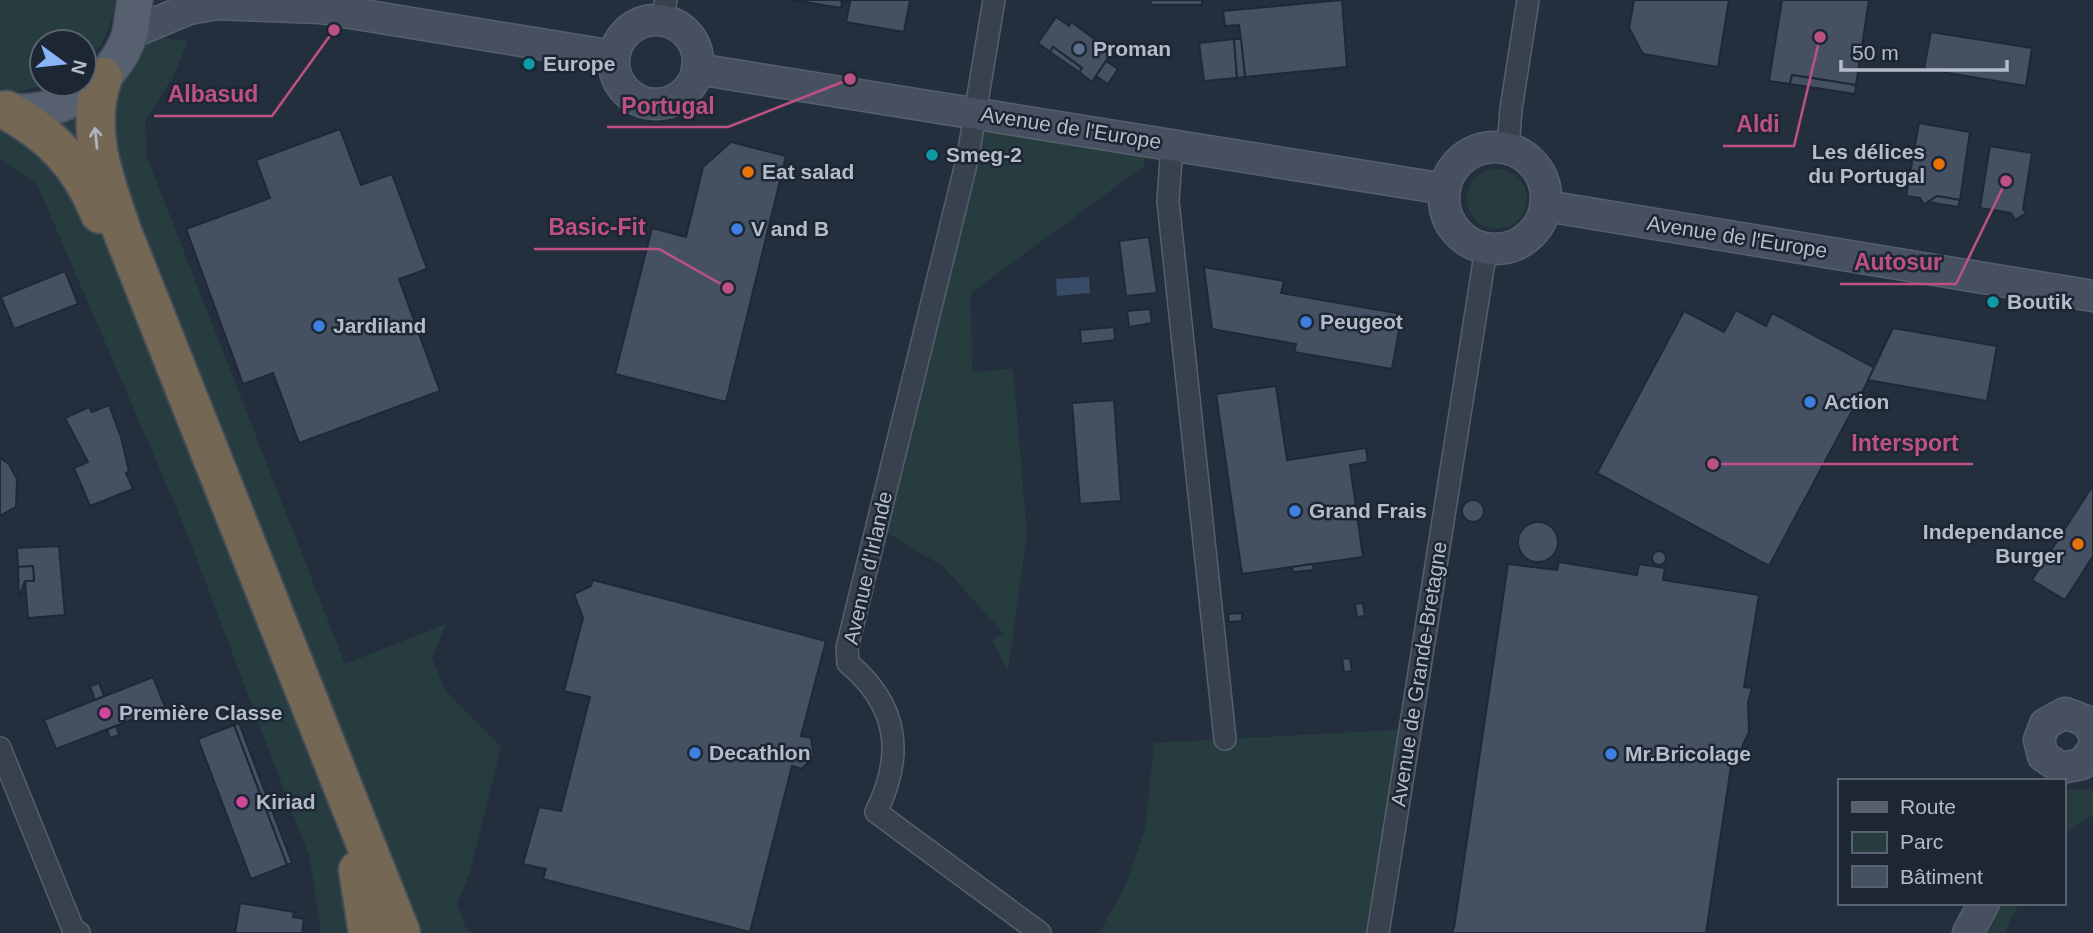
<svg xmlns="http://www.w3.org/2000/svg" width="2093" height="933" font-family="Arial,sans-serif">
<style>
.green{fill:#263c3f}
.water{fill:#394c67}
.building{fill:#455162;stroke:#1f2835;stroke-width:2}
.lines{fill:none;stroke-linecap:round;stroke-linejoin:round}
.street-casing{stroke:#565f6c;stroke-width:24}
.secondary-casing{stroke:#565f6c;stroke-width:33}
.primary-casing{stroke:#414a57;stroke-width:38}
.highway-casing{stroke:#434c59;stroke-width:42}
.street{stroke:#38414e;stroke-width:21}
.secondary{stroke:#465061;stroke-width:30}
.primary{stroke:#56606e;stroke-width:35}
.highway{stroke:#746855;stroke-width:38}
.oneway{stroke:#aeb4bd}
.service-dot{fill:#5c6f8a;stroke:#1d2633;stroke-width:2.5}
.culture-dot{fill:#0f9aa8;stroke:#1d2633;stroke-width:2.5}
.food-dot{fill:#e8710a;stroke:#1d2633;stroke-width:2.5}
.shop-dot{fill:#3f7fe0;stroke:#1d2633;stroke-width:2.5}
.hotel-dot{fill:#d1479c;stroke:#1d2633;stroke-width:2.5}
.labels{text-anchor:middle;stroke-width:5;stroke-linejoin:round;paint-order:stroke}
.poi-label{font-size:21px;font-weight:bold;fill:#b4bcc9;stroke:#1d2633;text-anchor:start}
.street-label{font-size:21px;fill:#b4bcc9;stroke:#1d2633}
.leader{fill:none;stroke:#bd5182;stroke-width:2.5}
.callout-dot{fill:#bd5182;stroke:#1d2633;stroke-width:2.5}
.callout-label{font-size:23px;text-anchor:middle;font-weight:bold;fill:#bd5182;stroke:#1d2633;stroke-width:5;stroke-linejoin:round;paint-order:stroke}
</style>
<rect width="100%" height="100%" fill="#242f3e"/>
<g class="green">
<path d="M0 0H115C112 27 103 46 84 65V42H42V84H54L18 91 0 88Z"/>
<polygon points="129,34 188,41 174,75 145,121 147,157 345,664 446,624 432,658 446,691 501,747 469,875 457,903 467,931 474,933 321,933 310,859 185,528 37,184 0,159 0,109 42,110"/>
<polygon points="976,112 1147,141 1144,166 971,293 972,372 1013,369 1027,533 1008,671 992,640 1003,633 945,568 877,526"/>
<circle cx="1497" cy="199" r="30"/>
<polygon points="1410,729 1378,933 1099,933 1125,887 1145,829 1154,743"/>
<polygon points="2087,789 2093,792 2093,815 2063,835 2063,790"/>
<polygon points="1998,903 2019,903 2004,933 1983,933"/>
</g>
<polygon class="water" points="1089,277 1090,293 1057,296 1056,279"/>
<g class="building">
<polygon points="792,0 839,0 842,1 841,8"/>
<polygon points="839,0 910,0 904,32 846,22 850,2"/>
<polygon points="1150,0 1202,0 1202,5 1151,5"/>
<polygon points="1342,0 1347,67 1245,77 1239,25 1225,26 1223,11"/>
<polygon points="1634,0 1729,0 1718,67 1643,54 1629,28"/>
<polygon points="1782,0 1869,0 1856,85 1792,75 1790,84 1769,81"/>
<polygon points="1056,17 1069,26 1071,22 1100,43 1098,46 1110,55 1092,82 1079,72 1082,68 1053,47 1050,52 1038,43"/>
<polygon points="1931,32 2032,48 2026,86 1924,69"/>
<polygon points="1234,39 1237,78 1204,81 1199,43"/>
<polygon points="1234,39 1241,39 1245,77 1237,78"/>
<polygon points="1053,47 1082,68 1079,72 1050,52"/>
<polygon points="523,59 536,62 534,70 521,67"/>
<polygon points="1106,61 1118,69 1108,84 1096,76"/>
<polygon points="1792,75 1856,85 1855,94 1790,84"/>
<polygon points="1919,123 1970,132 1960,200 1937,196 1924,205 1920,198 1906,196"/>
<polygon points="340,129 361,185 392,174 427,269 399,279 440,391 299,443 273,373 243,384 186,229 270,198 256,160"/>
<polygon points="731,142 786,156 726,402 615,374 652,228 686,237 703,167"/>
<polygon points="1990,146 2032,153 2023,209 2026,213 2015,220 2011,213 1980,208"/>
<polygon points="1937,196 1960,200 1958,207 1928,202"/>
<polygon points="1149,237 1157,293 1126,296 1119,241"/>
<polygon points="1204,267 1284,281 1281,293 1402,314 1392,369 1294,352 1296,344 1212,329"/>
<polygon points="65,271 78,304 14,329 1,297"/>
<polygon points="1987,298 2000,300 1998,307 1986,305"/>
<polygon points="1150,309 1152,323 1129,327 1127,311"/>
<polygon points="1736,310 1766,326 1772,313 1875,368 1769,566 1597,473 1684,311 1724,332"/>
<polygon points="1114,327 1115,340 1081,344 1080,330"/>
<polygon points="1893,328 1997,346 1987,401 1868,380"/>
<polygon points="1276,386 1287,460 1366,448 1368,462 1350,465 1363,557 1242,574 1216,394"/>
<polygon points="1114,400 1121,501 1080,504 1072,403"/>
<polygon points="109,405 121,437 129,471 126,473 133,489 90,506 74,468 88,462 65,418 89,407 92,412"/>
<polygon points="0,458 9,464 17,479 16,507 0,516"/>
<polygon points="2093,485 2093,556 2065,600 2032,580"/>
<circle cx="1473" cy="511" r="11"/>
<circle cx="1538" cy="542" r="20"/>
<polygon points="59,546 65,615 28,618 25,581 34,581 33,566 18,567 17,548"/>
<circle cx="1659" cy="558" r="7"/>
<polygon points="1559,562 1637,575 1639,564 1665,568 1663,580 1759,595 1744,687 1752,688 1748,702 1749,732 1742,747 1741,762 1732,760 1706,933 1451,933 1454,928 1508,564 1557,570"/>
<polygon points="1313,564 1314,570 1293,572 1292,567"/>
<polygon points="33,566 34,581 25,581 19,597 18,567"/>
<polygon points="593,580 826,641 801,736 811,738 814,756 802,769 792,766 750,932 543,879 546,869 523,864 539,807 561,811 590,697 564,691 583,618 574,594 591,586"/>
<polygon points="1363,603 1365,616 1357,617 1355,604"/>
<polygon points="1242,613 1242,621 1229,622 1228,614"/>
<polygon points="1350,658 1352,671 1344,672 1342,659"/>
<polygon points="153,677 165,707 56,749 44,720"/>
<polygon points="99,683 104,696 95,700 90,686"/>
<polygon points="239,723 292,863 287,865 234,725"/>
<polygon points="234,725 287,865 251,879 198,739"/>
<polygon points="116,726 119,735 110,738 107,730"/>
<polygon points="240,903 294,912 293,917 304,919 302,933 235,933"/>
</g>
<g class="lines">
<defs>
<g id="street">
<path d="M994 0 968 156 847 648 848 663C898 705 905 754 876 812L1040 933"/>
<polyline points="662,19 666,0"/>
<polyline points="1172,145 1168,201 1225,739"/>
<polyline points="1508,148 1511,109 1528,0"/>
<polyline points="0,748 73,929 79,933"/>
<polyline points="1378,933 1486,249"/>
</g>
<g id="secondary">
<circle cx="656" cy="62" r="42"/>
<polyline points="129,34 189,9 217,4 320,8 613,56"/>
<polyline points="697,69 1445,189"/>
<circle cx="1495" cy="198" r="51"/>
<polyline points="1546,206 2093,296"/>
<polyline points="2093,733 2086,721 2065,713 2045,724 2039,740 2043,756 2061,768 2082,764 2093,749"/>
<polyline points="1968,933 1984,903"/>
</g>
<path id="primary" d="M0 109C53 122 115 85 130 33 132 22 133 11 135 0"/>
<g id="highway">
<path d="M103 77C84 130 105 181 122 231L401 933"/>
<path d="M6 110C52 135 80 165 100 214"/>
<polyline points="358,870 368,933"/>
</g>
</defs>
<use href="#street" class="street-casing"/>
<use href="#secondary" class="secondary-casing"/>
<use href="#primary" class="primary-casing"/>
<use href="#highway" class="highway-casing"/>
<use href="#street" class="street"/>
<use href="#secondary" class="secondary"/>
<use href="#primary" class="primary"/>
<use href="#highway" class="highway"/>
</g>
<defs><path id="oneway-shaft" d="M-6 0H5M1.5-3L5.5 0L1.5 3" fill="none" stroke-width="1.6" stroke-linecap="round" stroke-linejoin="round" transform="scale(1.75)"/></defs>
<use class="oneway" href="#oneway-shaft" transform="translate(96 138) rotate(-96)"/>
<circle class="service-dot" cx="1079" cy="49" r="7"/>
<g class="culture-dot">
<circle cx="529" cy="64" r="7"/>
<circle cx="932" cy="155" r="7"/>
<circle cx="1993" cy="302" r="7"/>
</g>
<g class="food-dot">
<circle cx="1939" cy="164" r="7"/>
<circle cx="748" cy="172" r="7"/>
<circle cx="2078" cy="544" r="7"/>
</g>
<g class="shop-dot">
<circle cx="737" cy="229" r="7"/>
<circle cx="1306" cy="322" r="7"/>
<circle cx="319" cy="326" r="7"/>
<circle cx="1810" cy="402" r="7"/>
<circle cx="1295" cy="511" r="7"/>
<circle cx="695" cy="753" r="7"/>
<circle cx="1611" cy="754" r="7"/>
</g>
<g class="hotel-dot">
<circle cx="105" cy="713" r="7"/>
<circle cx="242" cy="802" r="7"/>
</g>
<g class="labels">
<g class="poi-label">
<text x="1093" y="56">Proman</text>
<text x="543" y="71">Europe</text>
<text x="1925" y="159" text-anchor="end">Les délices<tspan x="1925" dy="24">du Portugal</tspan></text>
<text x="946" y="162">Smeg-2</text>
<text x="762" y="179">Eat salad</text>
<text x="751" y="236">V and B</text>
<text x="2007" y="309">Boutik</text>
<text x="1320" y="329">Peugeot</text>
<text x="333" y="333">Jardiland</text>
<text x="1824" y="409">Action</text>
<text x="1309" y="518">Grand Frais</text>
<text x="2064" y="539" text-anchor="end">Independance<tspan x="2064" dy="24">Burger</tspan></text>
<text x="119" y="720">Première Classe</text>
<text x="709" y="760">Decathlon</text>
<text x="1625" y="761">Mr.Bricolage</text>
<text x="256" y="809">Kiriad</text>
</g>
<g class="street-label">
<text transform="translate(1071 128) rotate(9)" y="7">Avenue de l'Europe</text>
<text transform="translate(1737 237) rotate(9)" y="7">Avenue de l'Europe</text>
<text transform="translate(868 568) rotate(-77)" y="7">Avenue d'Irlande</text>
<text transform="translate(1419 674) rotate(-81)" y="7">Avenue de Grande-Bretagne</text>
</g>
</g>
<path class="leader" d="M334 30L272 116H154M850 79L728 127H607M1820 37L1794 146H1723M728 288L659 249H534M2006 181L1956 284H1840M1713 464L1837 464H1973"/>
<g class="callout-dot">
<circle cx="334" cy="30" r="7"/>
<circle cx="850" cy="79" r="7"/>
<circle cx="1820" cy="37" r="7"/>
<circle cx="728" cy="288" r="7"/>
<circle cx="2006" cy="181" r="7"/>
<circle cx="1713" cy="464" r="7"/>
</g>
<g class="callout-label">
<text x="213" y="102">Albasud</text>
<text x="668" y="114">Portugal</text>
<text x="1758" y="132">Aldi</text>
<text x="597" y="235">Basic-Fit</text>
<text x="1898" y="270">Autosur</text>
<text x="1905" y="451">Intersport</text>
</g>
<rect x="1838" y="779" width="228" height="126" fill="#1d2633" stroke="#59626f" stroke-width="2"/>
<rect x="1852" y="802" width="35" height="10" fill="#56606e" stroke="#59626f" stroke-width="2"/>
<text x="1900" y="814" font-size="21" fill="#b4bcc9">Route</text>
<rect x="1852" y="832" width="35" height="21" fill="#263c3f" stroke="#59626f" stroke-width="2"/>
<text x="1900" y="849" font-size="21" fill="#b4bcc9">Parc</text>
<rect x="1852" y="866" width="35" height="21" fill="#455162" stroke="#59626f" stroke-width="2"/>
<text x="1900" y="884" font-size="21" fill="#b4bcc9">Bâtiment</text>
<g transform="translate(63 63) rotate(105)"><circle r="33" fill="#1d2633" stroke="#59626f" stroke-width="2"/>
<path d="M0-5L12 26L0 18L-12 26Z" fill="#8ab4f8"/>
<text y="-10" font-size="19" font-weight="bold" text-anchor="middle" fill="#b4bcc9">N</text>
</g>
<path d="M1841 60v10h166v-10" fill="none" stroke="#b4bcc9" stroke-width="3.5"/>
<text x="1852" y="60" font-size="21" fill="#b4bcc9" stroke="#1d2633" stroke-width="5" paint-order="stroke">50 m</text>
</svg>
